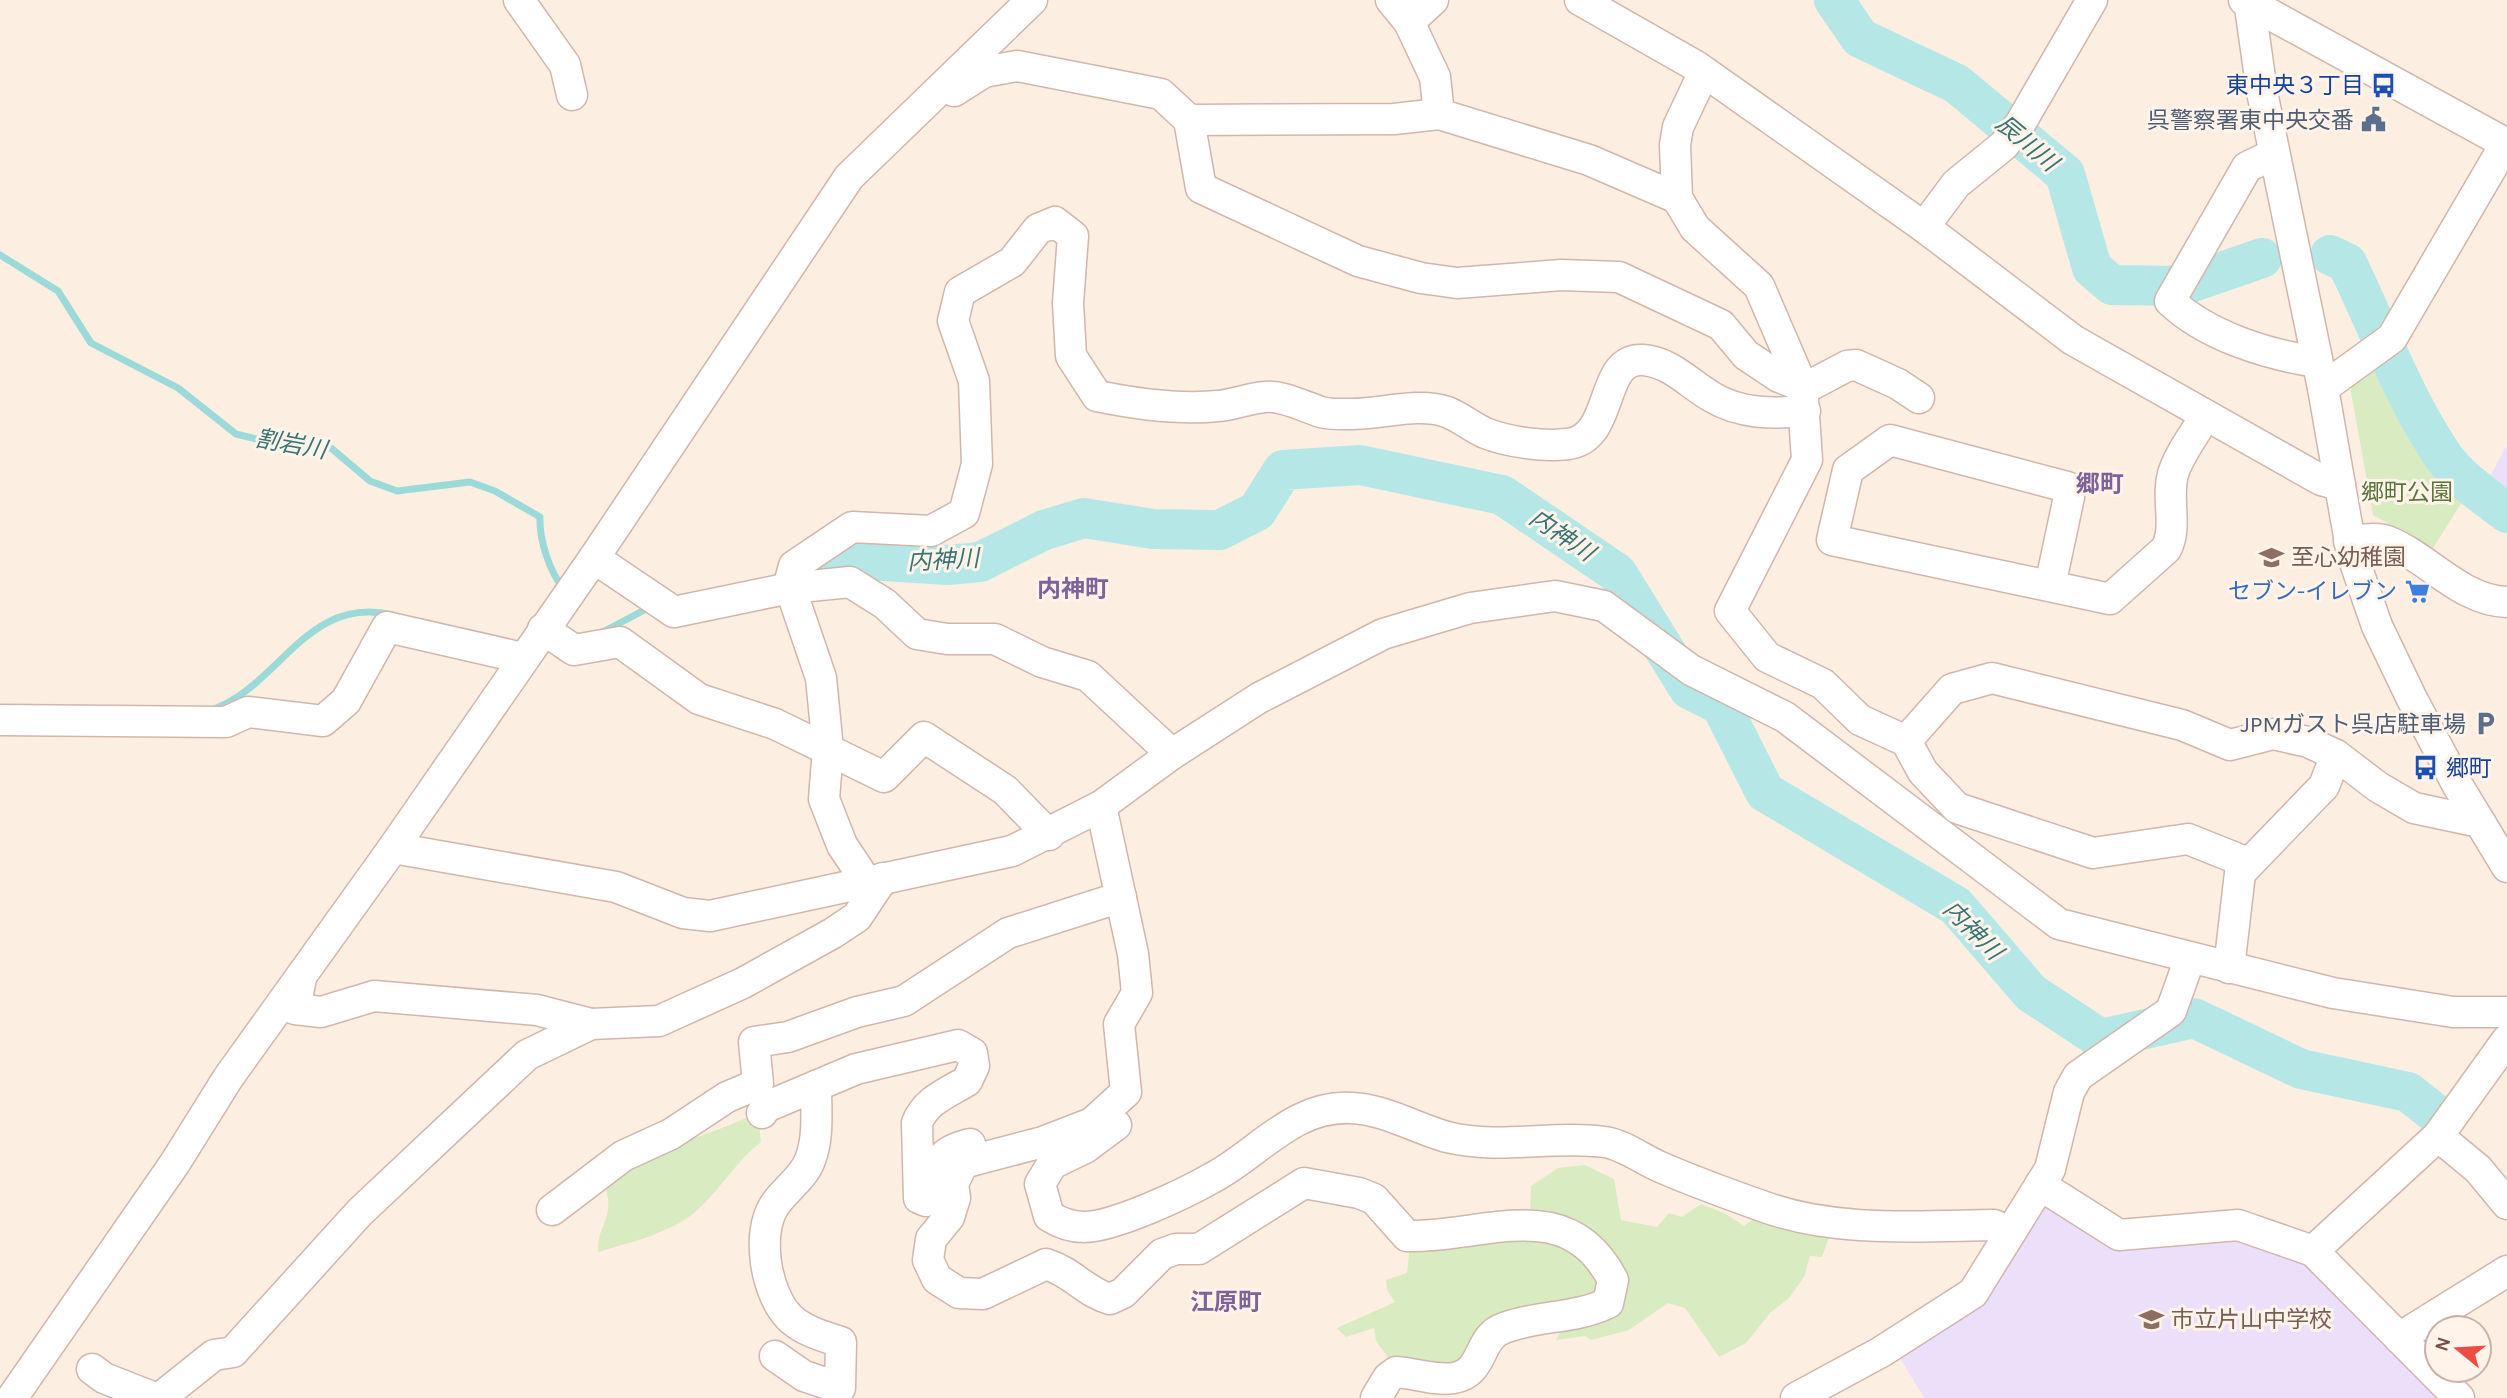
<svg xmlns="http://www.w3.org/2000/svg" width="2507" height="1398" font-family="Karla,'Noto Sans JP',sans-serif">
<style>
.education{fill:#ecdff9}
.green{fill:#d9ebc0}
.lines{fill:none;stroke-linecap:round;stroke-linejoin:round}
.stream{stroke:#9cdad9;stroke-width:7}
.river{stroke:#b6e7e7;stroke-width:40}
.minor-casing{stroke:#d1b6ac;stroke-width:33}
.minor{stroke:#fff;stroke-width:30}
.labels{text-anchor:middle;stroke-width:6;stroke-linejoin:round;paint-order:stroke}
.transit-label{font-size:23px;fill:#164399;stroke:#fff3ea;text-anchor:end}
.service-label{font-size:23px;fill:#4e5e75;stroke:#fff3ea;text-anchor:end}
.park-label{font-size:23px;fill:#57763c;stroke:#fff3ea}
.education-label{font-size:23px;fill:#785e54;stroke:#fff3ea;text-anchor:start}
.shop-label{font-size:23px;fill:#366cbe;stroke:#fff3ea;text-anchor:end}
.water-label{font-size:24px;font-style:italic;fill:#387575;stroke:#fff3ea}
.neighbourhood-label{font-size:24px;font-weight:bold;fill:#7e639a;stroke:#fff3ea}
</style>
<rect width="100%" height="100%" fill="#fdeee2"/>
<g class="education">
<polygon points="2507,445 2507,497 2488,480"/>
<polygon points="2040,1195 2122,1244 2259,1236 2295,1251 2441,1398 1924,1398 1894,1348 1984,1289"/>
</g>
<g class="green">
<polygon points="2375,367 2403,428 2462,502 2433,548 2373,515 2350,386"/>
<path d="M758 1112 761 1142C735 1162 719 1192 694 1213 672 1232 626 1244 598 1252 597 1224 617 1216 604 1185 647 1145 708 1139 758 1112Z"/>
<polygon points="1585,1165 1614,1179 1621,1220 1657,1227 1669,1213 1682,1217 1701,1204 1724,1213 1744,1226 1760,1213 1833,1226 1822,1257 1810,1256 1804,1277 1789,1298 1770,1313 1746,1343 1719,1357 1685,1308 1668,1303 1629,1330 1591,1340 1585,1336 1556,1340 1562,1328 1554,1315 1463,1367 1394,1366 1376,1341 1374,1328 1346,1337 1337,1328 1395,1302 1387,1290 1386,1280 1407,1273 1410,1246 1530,1214 1531,1186 1558,1168"/>
</g>
<g class="lines">
<g class="stream">
<path d="M0 255 58 291 91 343 178 388 236 434 289 447 331 448 370 481 397 491 470 482 495 491 540 517C539 540 550 573 564 589"/>
<polyline points="811,569 841,563"/>
<polyline points="599,634 650,607"/>
<path d="M211 710C280 687 306 594 393 615"/>
</g>
<g class="river">
<polyline points="1834,0 1860,38 1957,84 2065,174 2092,268 2112,285 2181,286 2262,258"/>
<path d="M2330 255 2347 263C2378 327 2403 397 2443 456 2459 479 2485 496 2507 513"/>
<polyline points="841,563 868,560 948,565 980,562 1044,530 1084,518 1153,529 1220,530 1257,511 1283,470 1360,465 1502,495 1617,573 1689,689 1721,705 1765,792 1956,906 2031,993 2101,1039 2194,1018 2301,1069 2408,1092 2436,1114"/>
</g>
<defs>
<g id="minor">
<polyline points="519,0 565,65 572,95"/>
<polyline points="1391,0 1409,22"/>
<polyline points="1433,0 1409,22 1435,77 1439,114"/>
<polyline points="1580,0 1696,66 1924,227 2073,340 2321,480 2340,485"/>
<polyline points="2244,0 2507,144"/>
<polyline points="2249,0 2262,92 2323,388 2352,554 2377,626 2411,697 2458,786 2507,867"/>
<polyline points="1704,72 1678,127 1675,145 1677,198 1695,228 1759,286 1802,386 1807,460 1730,611 1767,657 1823,684 1860,720 1906,741 1923,772 1957,808 2093,853 2188,839 2248,863"/>
<polyline points="954,91 984,72 1017,66 1161,94 1189,120 1201,188 1358,261 1421,278 1457,283 1561,275 1619,277 1721,325 1746,355 1779,377 1802,386 1813,384 1847,366 1856,365 1898,384 1919,398"/>
<polyline points="1189,120 1394,119 1439,114 1589,160 1677,198"/>
<path d="M2274 154 2247 167 2170 301C2207 336 2266 354 2316 362"/>
<polyline points="1924,227 1956,184 2004,145 2020,124 2092,0"/>
<polyline points="2323,388 2392,338 2506,143"/>
<path d="M2349 541C2360 540 2377 537 2387 541 2428 557 2461 601 2507 602"/>
<polyline points="594,558 674,612 790,588 850,582 885,604 917,634 947,639 995,639 1042,662 1088,676 1172,754"/>
<path d="M2050 586 2069 497 2067 487 1890 440 1848 470 1832 540 2110 599 2166 549C2178 527 2166 498 2173 474 2179 454 2195 434 2205 416"/>
<polyline points="543,629 574,650 620,642 699,699 775,724 884,777 924,737 1005,790 1049,835"/>
<polyline points="0,720 226,722 248,712 323,721 346,701 387,627 523,658"/>
<polyline points="1906,741 1952,689 1992,678 2182,725 2230,745 2273,734 2308,742 2336,755 2378,787 2414,808 2480,822"/>
<path d="M1101 806 1133 954 1137 993 1119 1024 1126 1092 1092 1123 1043 1142 963 1163 953 1184 955 1198 949 1217 931 1239 928 1260 937 1279 959 1293 983 1294 1046 1264C1074 1273 1085 1292 1110 1299L1123 1293 1162 1254 1176 1249H1199L1304 1183 1359 1193 1374 1199 1407 1236C1484 1238 1567 1191 1613 1280L1608 1303C1575 1319 1538 1315 1504 1328 1477 1337 1485 1373 1454 1378 1434 1381 1415 1373 1396 1372L1388 1378 1376 1398"/>
<polyline points="393,848 616,887 683,913 710,916 1012,851 1101,806 1172,754 1259,698 1383,634 1470,608 1555,596 1604,606 1691,670 1785,717 2059,924 2333,993 2453,1012 2507,1012"/>
<path d="M866 881 842 845 824 799 828 749 821 678 789 584 794 566 852 527 931 531 964 513 977 464 974 381 953 321 960 292 1012 262 1038 229 1055 222 1073 236 1068 303 1071 356 1097 396C1136 404 1178 410 1218 406 1234 405 1249 398 1265 397 1283 395 1304 407 1321 412 1331 415 1342 414 1352 414 1382 414 1419 402 1447 412 1460 417 1472 427 1485 433 1508 442 1543 447 1568 444 1616 438 1598 357 1643 360 1671 362 1689 384 1712 397 1740 414 1773 414 1805 411"/>
<polyline points="2229,968 2240,873 2324,786 2336,755"/>
<polyline points="301,978 295,1009 321,1012 374,996 537,1010 591,1024 659,1021 743,983 833,933 857,917 883,878"/>
<path d="M762 1113 766 1107 856 1069 958 1045 972 1053 974 1066 967 1081C947 1093 925 1101 917 1123L919 1198 926 1201C942 1172 927 1154 970 1144"/>
<path d="M1116 1125 1085 1148 1052 1164 1040 1184 1049 1216C1060 1223 1071 1227 1084 1227 1114 1227 1184 1194 1212 1178 1258 1154 1293 1105 1351 1108 1384 1109 1415 1128 1447 1137 1500 1150 1553 1135 1605 1142 1624 1145 1642 1159 1658 1166 1692 1181 1728 1194 1762 1206 1835 1233 1918 1226 1994 1225L2011 1232"/>
<polyline points="2438,1136 2478,1169 2507,1204"/>
<polyline points="2040,1185 2119,1235 2238,1225 2313,1251 2459,1398"/>
<polyline points="552,1210 623,1156 671,1134 727,1097 758,1084 754,1042 788,1037 857,1012 904,1001 1008,933 1121,897"/>
<polyline points="2313,1251 2438,1136 2507,1040"/>
<polyline points="2399,1338 2507,1271"/>
<path d="M775 1356 804 1376 840 1388 841 1342C825 1337 801 1330 789 1317 766 1293 756 1235 774 1206 784 1190 803 1179 810 1160 819 1137 816 1111 816 1086"/>
<polyline points="92,1369 104,1378 155,1398"/>
<polyline points="12,1398 175,1163 228,1078 393,848 594,558 849,177 1032,0"/>
<polyline points="160,1398 214,1355 233,1352 360,1212 527,1055 591,1024"/>
<polyline points="1796,1398 1881,1352 1973,1293 2050,1169 2069,1092 2078,1076 2171,1011 2190,958"/>
</g>
</defs>
<use href="#minor" class="minor-casing"/>
<use href="#minor" class="minor"/>
</g>
<defs>
<symbol id="bus-bare" viewBox="-9 -9 18 18"><path d="M-5-6H5V4H4V6H2V4H-2V6H-4V4H-5ZM-3.5-4V0h7V-4ZM-3.5 1.2v1.5H-2V1.2ZM2 1.2v1.5H3.5V1.2Z" fill="#1a4fb4" stroke="#fff3ea" stroke-width="2.5" paint-order="stroke"/></symbol>
<symbol id="civic-bare" viewBox="-9 -9 18 18"><path d="M-.6-6.5H3V-4.5H.6V-3L4-1V1h2V6H-6V1h2V-1L-.6-3ZM-1.2 2.5V6h2.4V2.5Z" fill="#5c6f8a" stroke="#fff3ea" stroke-width="2.5" paint-order="stroke"/></symbol>
<symbol id="school-bare" viewBox="-9 -9 18 18"><path d="M0-5L7-2L0 1L-7-2ZM-4 1L0 2.5L4 1V4Q0 6-4 4Z" fill="#8d6e63" stroke="#fff3ea" stroke-width="2.5" paint-order="stroke"/></symbol>
<symbol id="supermarket-bare" viewBox="-9 -9 18 18"><path d="M-6-5.5h2.5l.6 2H6L4.5 2H-2.5L-4.4-4H-6ZM-1.5 3.2a1.3 1.3 0 1 0 .1 0ZM3 3.2a1.3 1.3 0 1 0 .1 0Z" fill="#3f7fe0" stroke="#fff3ea" stroke-width="2.5" paint-order="stroke"/></symbol>
<symbol id="parking-bare" viewBox="-9 -9 18 18"><path d="M-3.5-5.5H1a3.5 3.5 0 0 1 0 7H-1V5.5H-3.5ZM-1-3.4V-.6H.8a1.4 1.4 0 0 0 0-2.8Z" fill="#5c6f8a" stroke="#fff3ea" stroke-width="2.5" paint-order="stroke"/></symbol>
</defs>
<g fill-rule="evenodd">
<use href="#bus-bare" x="2366" y="68" width="35" height="35"/>
<use href="#civic-bare" x="2356" y="102" width="35" height="35"/>
<use href="#school-bare" x="2254" y="540" width="35" height="35"/>
<use href="#supermarket-bare" x="2400" y="574" width="35" height="35"/>
<use href="#parking-bare" x="2468" y="706" width="35" height="35"/>
<use href="#bus-bare" x="2408" y="750" width="35" height="35"/>
<use href="#school-bare" x="2134" y="1302" width="35" height="35"/>
</g>
<g class="labels">
<g class="transit-label">
<text x="2364" y="93">東中央３丁目</text>
<text x="2446" y="776" text-anchor="start">郷町</text>
</g>
<g class="service-label">
<text x="2354" y="128">呉警察署東中央交番</text>
<text x="2466" y="732">JPMガスト呉店駐車場</text>
</g>
<g class="park-label">
<text x="2407" y="500">郷町公園</text>
</g>
<g class="education-label">
<text x="2291" y="565">至心幼稚園</text>
<text x="2171" y="1327">市立片山中学校</text>
</g>
<g class="shop-label">
<text x="2397" y="599">セブン-イレブン</text>
</g>
<g class="water-label">
<text transform="translate(2027 143) rotate(40)" y="8">辰川川</text>
<text transform="translate(291 444) rotate(10)" y="8">割岩川</text>
<text transform="translate(1562 535) rotate(34)" y="8">内神川</text>
<text transform="translate(943 560) rotate(-3)" y="8">内神川</text>
<text transform="translate(1973 930) rotate(45)" y="8">内神川</text>
</g>
<g class="neighbourhood-label">
<text x="2100" y="492">郷町</text>
<text x="1073" y="597">内神町</text>
<text x="1226" y="1310">江原町</text>
</g>
</g>
<g transform="translate(2458 1349) rotate(288)"><circle r="33" fill="#fff3ea" stroke="#c8b2a9" stroke-width="2"/>
<path d="M0-5L12 26L0 18L-12 26Z" fill="#ec4d42"/>
<text y="-10" font-size="19" font-weight="bold" text-anchor="middle" fill="#765148">N</text>
</g>
</svg>
